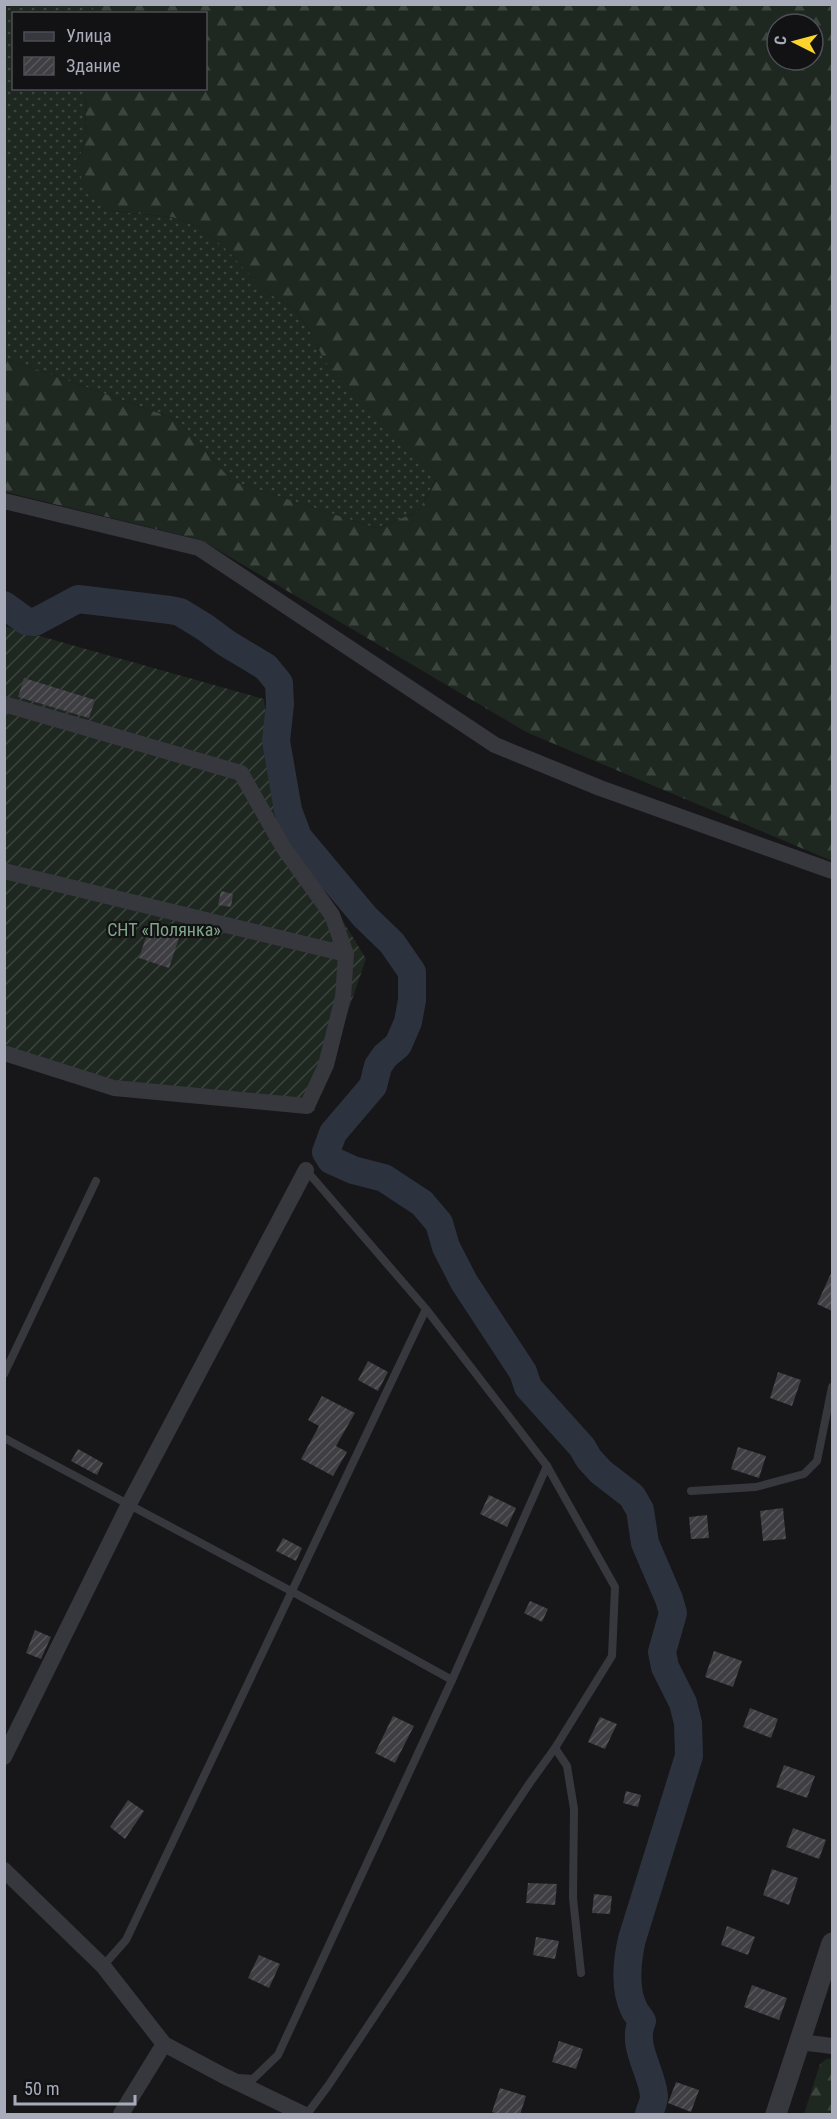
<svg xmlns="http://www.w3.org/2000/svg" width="837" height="2119" font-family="'Roboto Condensed',sans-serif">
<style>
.grass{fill:url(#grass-dots)}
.forest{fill:url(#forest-firs);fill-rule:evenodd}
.garden{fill:url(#garden-furrows)}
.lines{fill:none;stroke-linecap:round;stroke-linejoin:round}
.river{stroke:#2c333e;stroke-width:28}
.building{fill:url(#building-hatch)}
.service{stroke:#37373e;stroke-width:8}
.minor{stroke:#37373e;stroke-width:16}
.tertiary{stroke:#37373e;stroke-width:21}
.labels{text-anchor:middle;stroke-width:4.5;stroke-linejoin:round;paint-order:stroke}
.park-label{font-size:18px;fill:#7ea586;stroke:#121114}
</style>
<defs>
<pattern id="grass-dots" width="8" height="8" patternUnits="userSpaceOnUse" patternTransform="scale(1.5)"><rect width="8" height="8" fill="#1e2720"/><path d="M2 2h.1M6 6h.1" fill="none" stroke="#3c443e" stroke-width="1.8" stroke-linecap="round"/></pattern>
<pattern id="forest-firs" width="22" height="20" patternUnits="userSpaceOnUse" patternTransform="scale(1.5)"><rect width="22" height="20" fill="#1e2720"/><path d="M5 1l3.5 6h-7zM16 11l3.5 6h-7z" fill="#3c443e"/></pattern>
<pattern id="garden-furrows" width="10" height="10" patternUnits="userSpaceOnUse" patternTransform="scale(1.5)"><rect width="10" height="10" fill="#1e2720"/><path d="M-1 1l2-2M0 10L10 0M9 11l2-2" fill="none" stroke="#3c443e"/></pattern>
<pattern id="building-hatch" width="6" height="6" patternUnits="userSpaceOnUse" patternTransform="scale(1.5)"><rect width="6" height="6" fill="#3e3e43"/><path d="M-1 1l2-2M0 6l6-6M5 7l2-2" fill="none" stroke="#57575c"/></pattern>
</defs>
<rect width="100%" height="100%" fill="#171619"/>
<polygon class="grass" points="5,5 98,5 93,9 92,13 14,14 14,88 85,89 86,137 77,165 111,211 172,217 200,228 224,247 266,292 294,308 311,333 324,360 436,479 418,512 376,528 232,481 178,420 5,358"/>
<g class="forest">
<path d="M98 5H832V861L526 732 201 540 5 492V358L178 420 232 481 376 528 418 512 436 480 324 360 311 333 294 308 266 292 224 247 200 228 172 217 111 211 87 194 77 165 86 137 85 89 206 88V14L92 13 93 9ZM777 24H813V60H777Z"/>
<polygon points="832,2058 832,2114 804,2114 820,2064 826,2059"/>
</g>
<polygon class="garden" points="4,626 264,699 275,809 366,959 314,1111 123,1084 5,1057"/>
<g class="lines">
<path class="river" d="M4 605 26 621 35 622 78 599 170 610 180 612 206 628 226 643 266 667 279 683 280 704 276 741 288 810 298 837 365 917 392 943 412 972V1000L408 1022 398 1045 385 1056 378 1066 373 1086 333 1133 326 1152 331 1160 353 1170 384 1178 422 1203 439 1223 446 1247 464 1282 523 1372 528 1387 582 1447 589 1459 601 1472 632 1496 640 1510 645 1543 669 1599 673 1613 662 1652 665 1667 683 1703 688 1723 689 1756 632 1939C627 1960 624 1989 634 2009 636 2014 640 2017 642 2021 631 2046 652 2071 654 2096 654 2102 651 2108 649 2114"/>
</g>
<g class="building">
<polygon points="24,678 95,700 89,718 18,697"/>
<polygon points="221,891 233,894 231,907 218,905"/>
<polygon points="149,928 179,938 169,968 139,958"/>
<polygon points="832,1271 832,1311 817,1304"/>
<polygon points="368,1361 388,1372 378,1391 358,1380"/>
<polygon points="778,1372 801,1380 792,1406 770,1398"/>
<polygon points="322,1396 355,1413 336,1446 347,1452 333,1476 301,1459 319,1426 308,1420"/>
<polygon points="738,1447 766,1456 759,1478 731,1469"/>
<polygon points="78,1449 103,1463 97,1475 71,1461"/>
<polygon points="489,1495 516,1508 507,1527 480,1514"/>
<polygon points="783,1508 786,1539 763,1541 760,1511"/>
<polygon points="707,1515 709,1538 691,1539 689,1517"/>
<polygon points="283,1538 302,1548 296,1561 276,1551"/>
<polygon points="530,1601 548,1609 542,1622 524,1613"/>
<polygon points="35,1630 51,1637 41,1659 26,1653"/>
<polygon points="714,1651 742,1661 733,1687 705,1677"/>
<polygon points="750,1708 778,1719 771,1738 743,1727"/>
<polygon points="393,1716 414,1726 395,1763 375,1753"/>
<polygon points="600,1717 617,1724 605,1749 588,1742"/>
<polygon points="784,1765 815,1776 807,1798 776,1787"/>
<polygon points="626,1791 641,1795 638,1807 623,1803"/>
<polygon points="128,1800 144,1811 125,1839 110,1827"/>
<polygon points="793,1828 826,1840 819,1859 786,1847"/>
<polygon points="772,1869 798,1878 789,1905 763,1895"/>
<polygon points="528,1883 557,1884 555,1905 526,1903"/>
<polygon points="594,1894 612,1896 610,1914 592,1913"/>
<polygon points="727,1926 755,1937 748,1955 721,1945"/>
<polygon points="536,1937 559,1941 555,1959 533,1955"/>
<polygon points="259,1955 280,1964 269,1988 248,1978"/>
<polygon points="752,1985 787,1998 779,2020 744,2007"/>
<polygon points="559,2041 583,2049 576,2069 552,2062"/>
<polygon points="676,2082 699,2090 691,2112 668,2103"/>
<polygon points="500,2088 526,2096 520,2115 499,2115 492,2112"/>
</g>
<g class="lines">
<g class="service">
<polyline points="306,1170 426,1309 547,1466 615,1587 612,1656 555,1748 529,1784 328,2086 307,2114"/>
<polyline points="4,1374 96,1181"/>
<polyline points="4,1438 291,1591 452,1680"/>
<polyline points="691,1491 756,1487 804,1474 817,1461 832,1387"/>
<polyline points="555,1748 567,1766 574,1809 573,1898 581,1973"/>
<polyline points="103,1966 126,1940 426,1309"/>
<polyline points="239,2078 253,2079 278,2055 452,1680 547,1466"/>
</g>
<g class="minor">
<polyline points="4,501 199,548 495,745 600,788 832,871"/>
<polyline points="4,704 241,773 283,847 332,915 346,954 343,997 326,1065 307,1106 114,1088 4,1053"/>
<polyline points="4,871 346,954"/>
<polyline points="4,1757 129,1504 306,1170"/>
<polyline points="4,1870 103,1966 164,2044 224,2076 303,2114"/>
<polyline points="800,2042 832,2046"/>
<polyline points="121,2114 164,2044"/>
</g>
<polyline class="tertiary" points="776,2114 832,1943"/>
</g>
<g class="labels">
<g class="park-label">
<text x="164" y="936">СНТ «Полянка»</text>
</g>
</g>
<rect width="837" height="2119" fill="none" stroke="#a8abb9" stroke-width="12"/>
<rect x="12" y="12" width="195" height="78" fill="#121114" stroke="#4e4f56" stroke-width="1.5"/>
<rect x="24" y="32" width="30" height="9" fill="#37373e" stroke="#4e4f56" stroke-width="1.5"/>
<text x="66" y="42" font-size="18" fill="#a8abb9">Улица</text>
<rect x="24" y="57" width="30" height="18" fill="url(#building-hatch)" stroke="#4e4f56" stroke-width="1.5"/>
<text x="66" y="72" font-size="18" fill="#a8abb9">Здание</text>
<g transform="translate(795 42) rotate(276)"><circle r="28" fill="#121114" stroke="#4e4f56" stroke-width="1.5"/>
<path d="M0-4.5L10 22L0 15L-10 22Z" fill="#fcd42b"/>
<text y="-9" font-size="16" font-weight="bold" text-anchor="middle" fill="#a8abb9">С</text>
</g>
<path d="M15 2095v9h120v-9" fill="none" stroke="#a8abb9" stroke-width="3"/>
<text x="24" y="2095" font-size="18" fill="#a8abb9" stroke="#121114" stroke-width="4.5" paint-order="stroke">50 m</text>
</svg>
